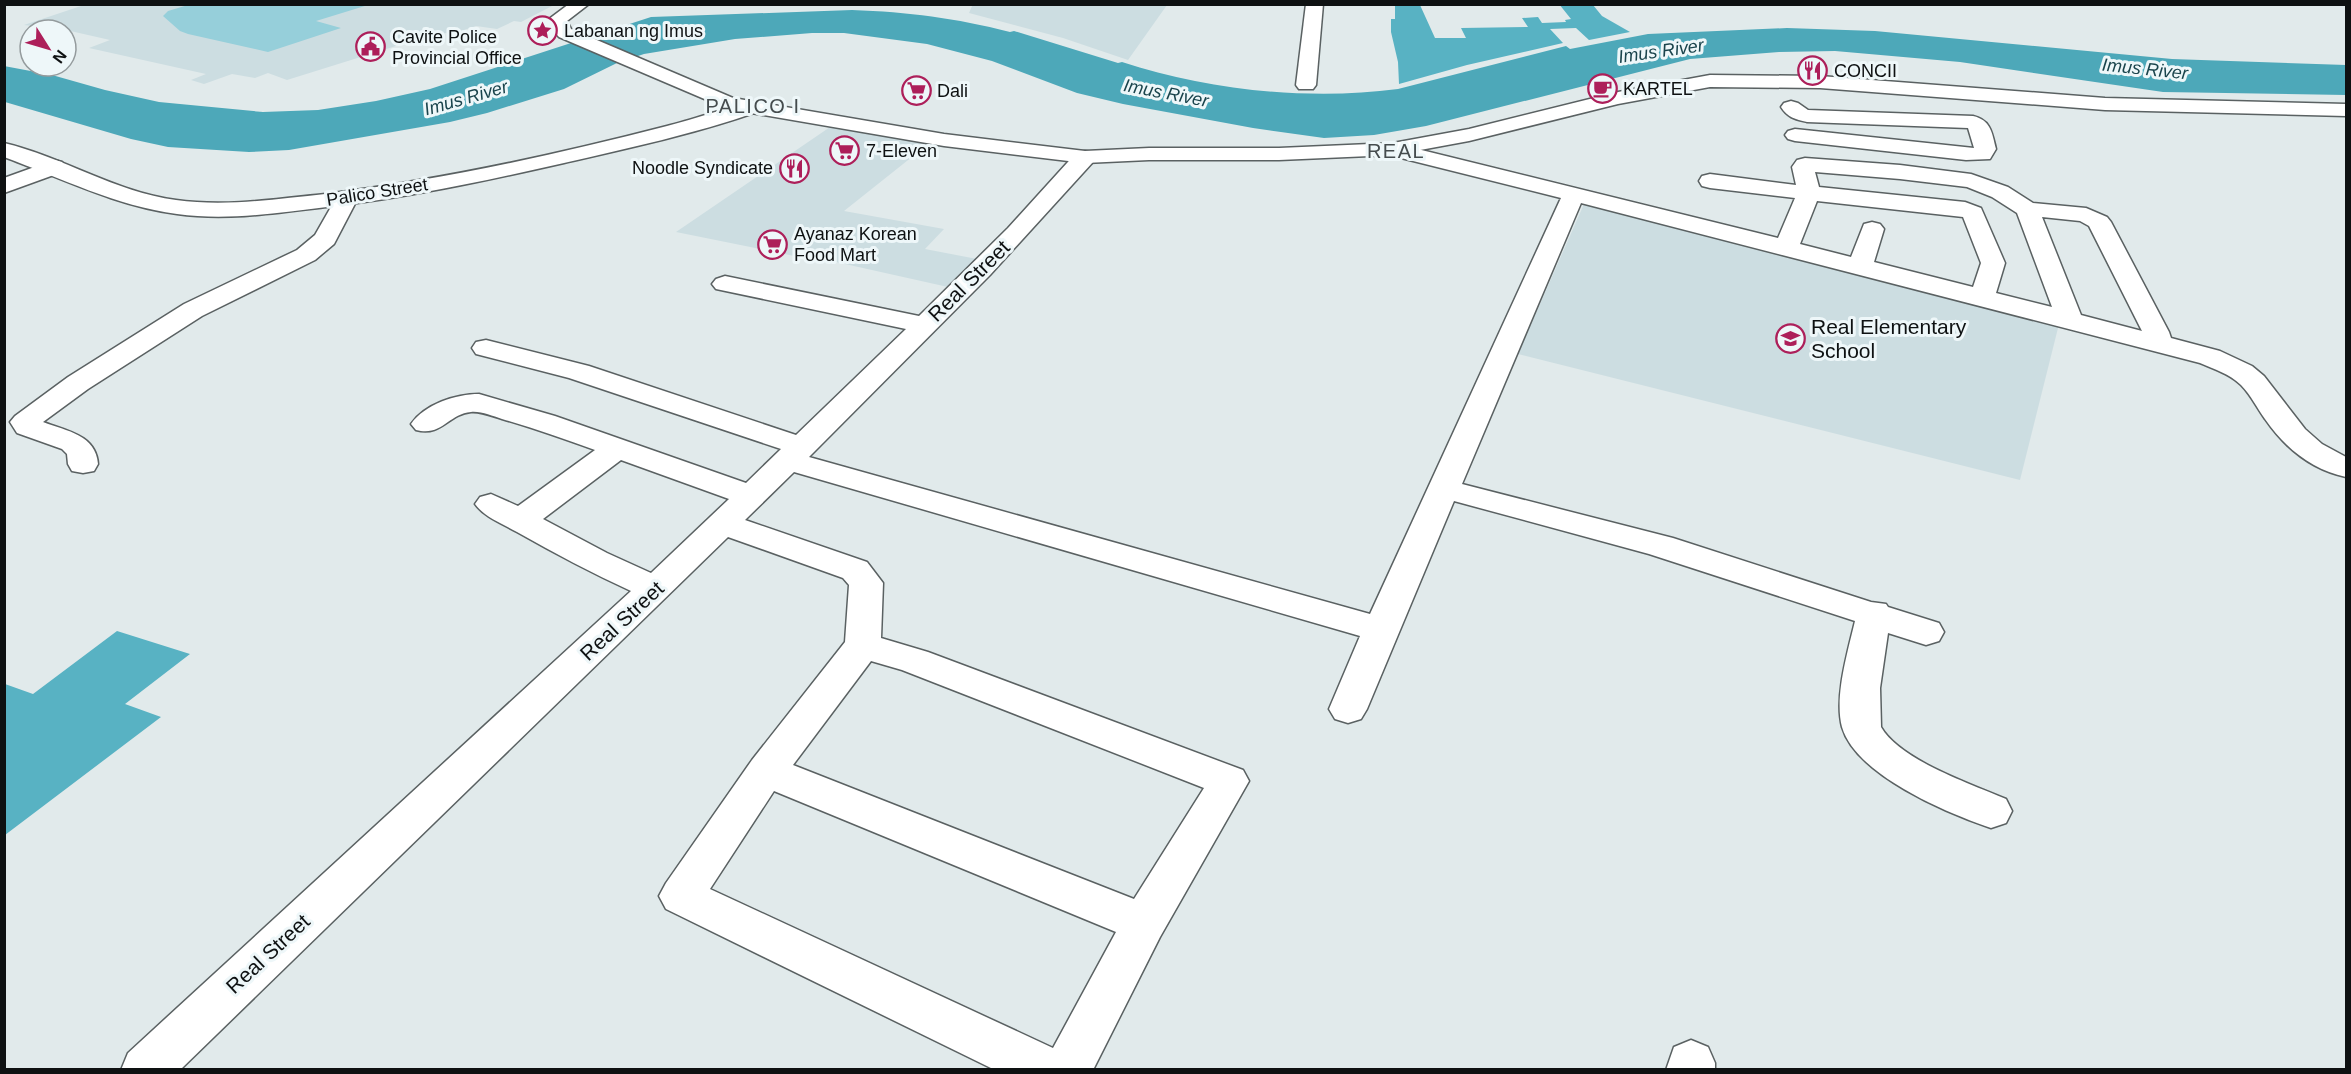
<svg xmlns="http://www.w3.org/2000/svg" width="2351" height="1074" font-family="Arial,sans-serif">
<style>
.built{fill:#ccdde1}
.green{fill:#96cfda}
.forest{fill:#58b2c3}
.water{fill:#4da8b9}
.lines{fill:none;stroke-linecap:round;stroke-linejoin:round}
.minor-casing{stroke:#5a6162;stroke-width:3}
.tertiary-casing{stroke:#5a6162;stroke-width:3}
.secondary-casing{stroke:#5a6162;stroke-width:3}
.minor{fill:#fff;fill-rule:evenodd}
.tertiary{fill:#fff;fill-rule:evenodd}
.secondary{fill:#fff;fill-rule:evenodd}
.labels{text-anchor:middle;stroke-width:6;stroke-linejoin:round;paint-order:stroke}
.far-poi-label{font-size:18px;fill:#0e1112;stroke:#eef7f9;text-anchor:start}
.far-water-label{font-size:18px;font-style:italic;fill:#1a444c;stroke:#eef7f9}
.far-street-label{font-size:18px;fill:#0e1112;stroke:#eef7f9}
.far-quarter-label{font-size:20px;letter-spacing:1.5px;fill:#454c4e;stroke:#eef7f9}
.street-label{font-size:21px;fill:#0e1112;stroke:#eef7f9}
.poi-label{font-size:21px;fill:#0e1112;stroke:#eef7f9;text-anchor:start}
</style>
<rect width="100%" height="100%" fill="#e1eaeb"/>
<g class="built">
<polygon points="87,4 554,5 521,22 514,21 497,29 476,26 452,34 445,33 434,37 428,36 287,80 268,73 255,78 232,74 204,84 191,80 206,74 89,48 110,40 66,30 24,25"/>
<polygon points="973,4 1167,4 1167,5 1128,60 1063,38 969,13"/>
<polygon points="833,125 932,141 844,211 944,229 925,249 977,259 948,287 836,262 834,264 676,232"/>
<polygon points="1584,204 2059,324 2020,480 1518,354"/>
</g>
<polygon class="green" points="188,5 188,4 368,5 316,21 341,28 268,52 188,34 180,31 163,16 168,11"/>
<g class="forest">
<polygon points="1395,5 1420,5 1435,38 1466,38 1461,28 1528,27 1522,18 1538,17 1542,23 1566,22 1565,20 1571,19 1559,4 1598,5 1593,5 1602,16 1630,32 1589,40 1576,28 1550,29 1563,43 1467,65 1399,84 1398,62 1391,32 1391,19 1395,19"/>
<polygon points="117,631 190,654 125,704 161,717 5,835 5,684 33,694"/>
</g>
<path class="water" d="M852 10C909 12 955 18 1010 32L1014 31 1118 63 1122 62C1207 90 1309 101 1398 89L1566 46 1570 49 1648 34 1787 28 1875 31 2172 59 2346 65V95L2163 92 1960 62 1835 51 1779 52 1690 59 1426 126 1374 135 1324 138 1253 128 1123 104 1077 93 992 61 927 44 844 33H812L735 39 644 54 617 63 564 89 487 113 450 122 289 150 249 152 168 147 131 139 5 102 4 66 52 75 105 90 159 102 263 112 318 110 376 101 430 89 651 17Z"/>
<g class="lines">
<defs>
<g id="minor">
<polygon points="1306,4 1323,4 1316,85 1313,89 1299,89 1296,85"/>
<path d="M1791 101 1798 103 1808 110 1973 116C1991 120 1992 133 1996 149L1990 159 1966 160 1795 141 1788 139 1785 135 1788 131 1795 129 1974 148 1968 128 1807 122C1795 119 1788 118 1781 107L1784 103Z"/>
<path d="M1393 143 1778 238 1795 198 1710 188 1702 186 1699 181 1702 176 1710 174 1796 185 1792 167 1797 160 1805 158 1900 165 1971 174 2008 187 2033 203 2086 208 2107 217 2111 222 2169 332 2171 338 2220 351 2252 366 2264 376 2305 429 2322 444 2346 457V477C2312 470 2285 448 2265 419 2257 408 2251 395 2241 385 2230 374 2214 369 2200 363L1581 203 1462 484 1673 538 1871 602 1886 604 1888 607 1939 623 1944 632 1939 641 1926 645 1888 633 1880 688 1881 727C1900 760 1971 784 2006 799L2012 811 2006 823 1991 828C1947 813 1856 775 1842 727 1834 697 1848 651 1855 621L1649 554 1454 501 1367 709 1361 719 1348 723 1335 719 1329 709 1360 636 794 472 745 520 867 562 883 583 881 638 928 652 1243 770 1249 781 1160 937 1093 1070H995L666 909 659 896 666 883 752 760 845 642 849 585 843 578 728 537 180 1070H121L128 1053 631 591C592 573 554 553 517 532 503 524 484 517 475 504L480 497 491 494 518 506 595 450C564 439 534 428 502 419 492 416 481 411 471 412 448 414 442 437 416 430L411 424C425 404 456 394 479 394L555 416 746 483 781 449 569 378 476 354 472 348 476 342 486 340 589 366 796 435 906 329 716 289 712 284 716 279 725 276 919 316 1008 228 1077 152 1085 151 1093 152 1096 157 1093 162 990 275 809 457 1370 614 1561 198 1385 154 1382 149 1385 144ZM1815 172 1900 179 1967 187 1992 197 2017 213 2052 307 1996 293 2005 263 1981 208 1965 202 1819 187ZM1817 201 1963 217 1981 263 1973 287 1874 262 1884 229 1880 224 1872 222 1864 224 1851 257 1800 244ZM2042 217 2080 221 2089 226 2142 331 2081 315ZM621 460 729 499 651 573 607 553 543 519ZM871 661 902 670 1204 788 1134 899 793 765ZM774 791 1116 932 1053 1048 710 889Z"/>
<polygon points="54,160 62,162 65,167 62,172 4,193 4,178"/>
<path d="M347 191 355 193 358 198 334 244 315 260 202 316 88 389 43 422C67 431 96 435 98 464L94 471 83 473 72 471 68 464 67 454 62 449 17 433 10 422 15 416 68 377 184 304 297 250 315 235 339 193Z"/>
<polygon points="1691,1040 1708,1047 1715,1063 1715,1070 1666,1070 1674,1047"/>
</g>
<path id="tertiary" d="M750 102 757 104 760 108 757 112C694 134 629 148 564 163 485 181 406 198 327 207 278 213 226 221 177 214 116 206 61 178 4 157V143C63 157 115 192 176 200 225 207 277 199 325 194 440 180 555 155 667 126 695 119 722 109 750 102Z"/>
<polygon id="secondary" points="569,4 589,4 567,21 571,29 733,98 944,134 1085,151 1149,148 1279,148 1393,143 1469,129 1618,92 1710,75 1820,76 2105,98 2346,104 2346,116 2105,110 1820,88 1710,87 1618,104 1469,141 1393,155 1279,160 1149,160 1085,163 944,146 728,109 559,37 549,26 549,19"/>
</defs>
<use href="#minor" class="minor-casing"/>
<use href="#tertiary" class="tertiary-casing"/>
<use href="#secondary" class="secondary-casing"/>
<use href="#minor" class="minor"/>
<use href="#tertiary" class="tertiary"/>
<use href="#secondary" class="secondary"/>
</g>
<defs>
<symbol id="sight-ring" viewBox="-11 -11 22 22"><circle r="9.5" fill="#eef7f9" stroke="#ad1f5a" stroke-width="1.5"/><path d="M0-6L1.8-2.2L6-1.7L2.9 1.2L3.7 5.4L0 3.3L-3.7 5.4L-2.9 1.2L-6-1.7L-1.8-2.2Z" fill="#ad1f5a"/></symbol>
<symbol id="civic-ring" viewBox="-11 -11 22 22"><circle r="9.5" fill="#eef7f9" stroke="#ad1f5a" stroke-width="1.5"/><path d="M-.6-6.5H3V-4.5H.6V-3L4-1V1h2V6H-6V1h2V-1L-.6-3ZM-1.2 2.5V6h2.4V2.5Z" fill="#ad1f5a"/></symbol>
<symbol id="restaurant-ring" viewBox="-11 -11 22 22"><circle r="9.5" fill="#eef7f9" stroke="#ad1f5a" stroke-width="1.5"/><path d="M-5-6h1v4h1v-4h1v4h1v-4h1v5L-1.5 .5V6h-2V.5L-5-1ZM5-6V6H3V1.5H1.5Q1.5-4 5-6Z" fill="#ad1f5a"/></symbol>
<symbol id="cafe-ring" viewBox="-11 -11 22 22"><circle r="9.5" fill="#eef7f9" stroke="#ad1f5a" stroke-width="1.5"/><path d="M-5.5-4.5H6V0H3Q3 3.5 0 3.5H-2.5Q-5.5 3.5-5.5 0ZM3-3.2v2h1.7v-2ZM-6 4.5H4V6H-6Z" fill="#ad1f5a"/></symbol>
<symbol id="supermarket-ring" viewBox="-11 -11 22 22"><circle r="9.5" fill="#eef7f9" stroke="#ad1f5a" stroke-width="1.5"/><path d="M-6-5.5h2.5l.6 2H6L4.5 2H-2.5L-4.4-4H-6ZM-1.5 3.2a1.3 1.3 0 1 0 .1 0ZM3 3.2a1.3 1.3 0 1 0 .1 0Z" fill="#ad1f5a"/></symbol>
<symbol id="school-ring" viewBox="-11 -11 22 22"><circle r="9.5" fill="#eef7f9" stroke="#ad1f5a" stroke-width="1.5"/><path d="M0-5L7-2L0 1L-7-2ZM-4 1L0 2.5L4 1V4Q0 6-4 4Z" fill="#ad1f5a"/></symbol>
</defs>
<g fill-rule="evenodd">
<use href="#sight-ring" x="526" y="14" width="33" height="33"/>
<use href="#civic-ring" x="354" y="30" width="33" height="33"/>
<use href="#restaurant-ring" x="1796" y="54" width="33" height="33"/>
<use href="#cafe-ring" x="1586" y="72" width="33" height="33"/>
<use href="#supermarket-ring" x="900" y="74" width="33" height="33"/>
<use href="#supermarket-ring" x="828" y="134" width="33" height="33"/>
<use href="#restaurant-ring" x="778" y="152" width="33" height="33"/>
<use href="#supermarket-ring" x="756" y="228" width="33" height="33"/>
<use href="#school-ring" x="1774" y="322" width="33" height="33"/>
</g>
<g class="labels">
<g class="far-poi-label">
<text x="564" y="37">Labanan ng Imus</text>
<text x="392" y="43">Cavite Police<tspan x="392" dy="21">Provincial Office</tspan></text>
<text x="1834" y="77">CONCII</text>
<text x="1623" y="95">KARTEL</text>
<text x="937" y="97">Dali</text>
<text x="866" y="157">7-Eleven</text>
<text x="773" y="174" text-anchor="end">Noodle Syndicate</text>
<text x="794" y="240">Ayanaz Korean<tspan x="794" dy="21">Food Mart</tspan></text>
</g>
<g class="far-water-label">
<text transform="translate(1661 51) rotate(-8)" y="6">Imus River</text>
<text transform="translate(2145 69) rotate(6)" y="6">Imus River</text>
<text transform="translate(1166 93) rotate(11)" y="6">Imus River</text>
<text transform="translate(466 98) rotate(-16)" y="6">Imus River</text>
</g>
<g class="far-street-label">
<text transform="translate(377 192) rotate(-9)" y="6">Palico Street</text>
</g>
<g class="far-quarter-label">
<text x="753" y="113">PALICO I</text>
<text x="1396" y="158">REAL</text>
</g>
<g class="street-label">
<text transform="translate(969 281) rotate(-45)" y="7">Real Street</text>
<text transform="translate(622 621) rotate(-43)" y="7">Real Street</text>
<text transform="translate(268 954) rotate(-43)" y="7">Real Street</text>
</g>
<g class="poi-label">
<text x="1811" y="334">Real Elementary<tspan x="1811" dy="24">School</tspan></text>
</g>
</g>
<rect width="2351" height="1074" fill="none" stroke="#0e1112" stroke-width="12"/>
<g transform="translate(48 48) rotate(127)"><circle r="28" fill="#eef7f9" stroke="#949b9d" stroke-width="1.5"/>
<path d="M0-4.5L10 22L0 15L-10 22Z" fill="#ad1f5a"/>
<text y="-9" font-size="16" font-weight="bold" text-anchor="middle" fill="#0e1112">N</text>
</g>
</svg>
